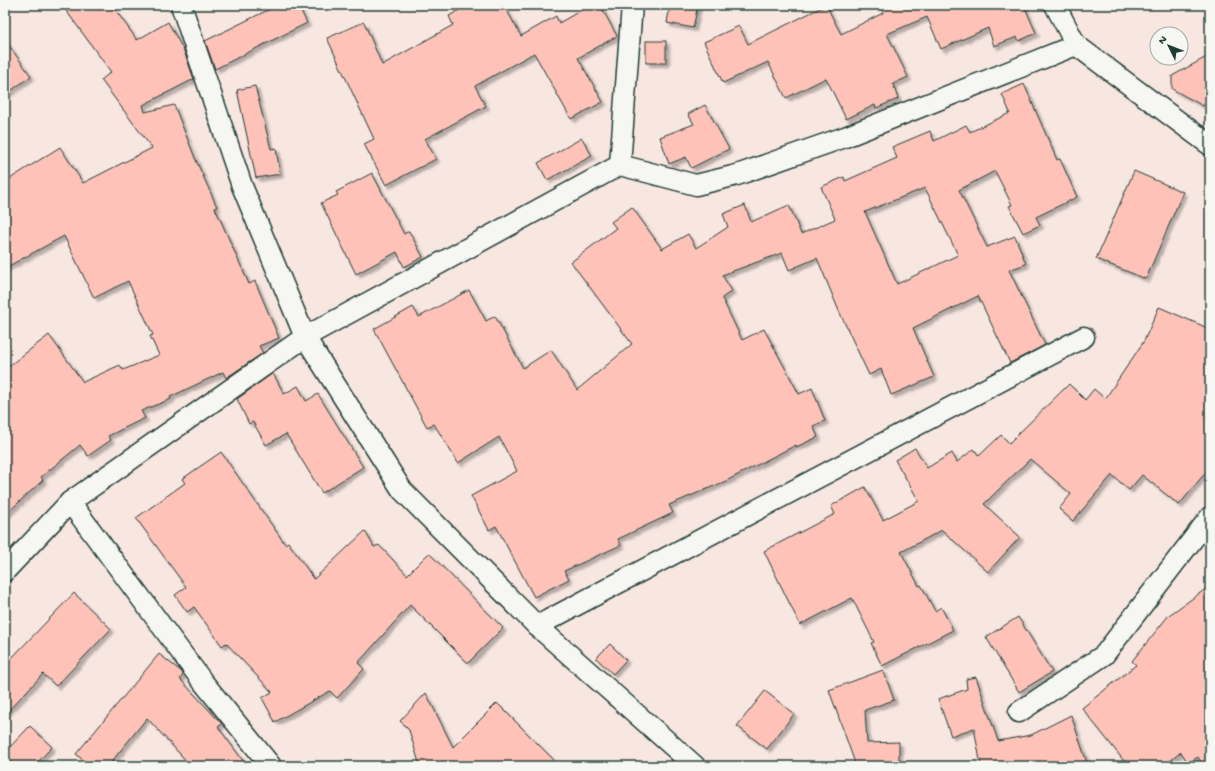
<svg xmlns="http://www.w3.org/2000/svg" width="1215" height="771" font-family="'Gochi Hand',sans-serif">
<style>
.building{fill:#fec2b8;stroke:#1f3d34;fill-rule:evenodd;filter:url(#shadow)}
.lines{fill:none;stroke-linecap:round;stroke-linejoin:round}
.minor-casing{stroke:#1f3d34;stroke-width:23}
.minor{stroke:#f6f6f2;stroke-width:20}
</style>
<defs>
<filter id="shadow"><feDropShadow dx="3.5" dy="3.5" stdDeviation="1" flood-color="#0004"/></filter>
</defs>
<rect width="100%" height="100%" fill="#f8e6e1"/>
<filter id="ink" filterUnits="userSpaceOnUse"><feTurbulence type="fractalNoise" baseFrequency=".025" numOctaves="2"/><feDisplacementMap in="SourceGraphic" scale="8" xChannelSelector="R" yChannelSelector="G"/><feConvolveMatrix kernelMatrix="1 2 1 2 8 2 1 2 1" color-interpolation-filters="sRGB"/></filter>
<g filter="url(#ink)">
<g class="building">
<polygon points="62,5 112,5 137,40 168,22 184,51 194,79 143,105 145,112 174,105 195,158 217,207 215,208 249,284 255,281 279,338 259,346 263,353 226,378 223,372 170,397 171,399 141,411 145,418 108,436 111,440 88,456 80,445 41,477 43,480 5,515 5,369 49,335 83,382 120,365 123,370 159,355 150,336 153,335 128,281 94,298 64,236 5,268 5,182 60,147 83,183 152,148 101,80 111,72"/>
<polygon points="278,5 298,5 307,23 215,69 205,41"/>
<polygon points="468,5 504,5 521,36 556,16 559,23 590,5 600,5 617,36 578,58 603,102 571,119 534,53 475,86 486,106 425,139 436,159 386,185 364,144 374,139 327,38 364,22 382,65 453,25 449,16"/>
<polygon points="670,5 698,5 693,28 667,23"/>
<polygon points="826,5 841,34 883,13 879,5 1024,5 1036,33 1019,41 1017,37 994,46 988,28 941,49 927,17 887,34 908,77 893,84 898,99 876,108 875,105 846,119 826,78 786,98 768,62 723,83 704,42 739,26 748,44"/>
<polygon points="5,40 31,76 5,95"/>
<rect x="646" y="41" width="20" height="22"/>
<polygon points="1210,55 1210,96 1203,106 1172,89 1172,76"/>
<path d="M1024 84 1057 160 1060 159 1077 197 1036 217 1040 225 1023 233 1009 206 1012 205 995 171 959 190 987 247 1015 236 1026 264 1009 270 1045 345 1010 363 978 296 913 328 934 377 891 395 881 369 869 375 839 311 817 258 789 270 782 253 722 275 732 291 722 298 742 340 764 329 799 394 812 388 825 421 813 426 818 437 796 447V445L726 481 669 505 673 513 618 539 621 545 564 571 569 579 534 597 496 526 489 530 471 496 517 471 499 437 458 463 434 424 427 427 374 329 413 307 419 317 469 290 486 321 495 316 523 368 551 350 577 390 632 344 571 262 616 228 611 222 632 207 662 249 688 234 696 248 728 227 723 214 745 205 751 222 789 205 801 234 835 219 821 187 844 177 845 181 897 158 892 147 930 131 934 141 966 125 970 132 1010 113 1002 94ZM925 188 958 255 897 284 865 212Z"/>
<polygon points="255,86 271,149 276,148 280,174 256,178 237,90"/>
<polygon points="705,105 729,149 691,168 686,157 669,164 660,137 694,124 688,114"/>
<polygon points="582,138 592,156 547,180 538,163"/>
<polygon points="1134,171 1183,192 1146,279 1096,259"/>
<polygon points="372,173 404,234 409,231 423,257 404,267 397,252 356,274 321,203 338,195 336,192"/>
<polygon points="1159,307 1210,329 1210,467 1179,505 1142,475 1129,490 1112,475 1073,521 1059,509 1071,494 1030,459 984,504 1020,537 988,572 942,530 901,552 919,586 921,585 935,611 941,607 953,630 882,666 871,643 874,642 852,598 800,625 764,551 835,514 831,506 865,487 883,520 919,501 895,460 915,448 927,468 952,453 957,462 974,449 979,456 1001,435 1009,443 1069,384 1085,400 1094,389 1105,399 1144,341"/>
<polygon points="273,373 284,394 298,386 306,401 318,394 363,467 322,493 286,434 266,445 253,422 249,424 237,399"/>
<polygon points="221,452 285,544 288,542 314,579 365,531 374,547 379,545 407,575 429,553 503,628 468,663 410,605 358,663 364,669 337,698 330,691 275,722 262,698 272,692 226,643 222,646 194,607 187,612 175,595 186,587 136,518 185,483 182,479"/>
<polygon points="1210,586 1210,766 1203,766 1198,757 1188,763 1181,752 1164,766 1128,766 1082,708 1136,665 1132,661 1169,615"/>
<polygon points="74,593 111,629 56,686 43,674 5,714 5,665"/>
<polygon points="1018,617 1052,672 1019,692 986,637"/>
<polygon points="610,644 626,660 613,674 596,658"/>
<polygon points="159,654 182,672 183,675 180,679 222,724 218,727 247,766 191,766 147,718 108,766 90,766 76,754"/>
<polygon points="883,670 894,700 865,710 867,743 899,742 899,766 856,766 829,690"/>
<polygon points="976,677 998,741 1031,735 1071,715 1088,766 981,766 974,728 951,736 938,699 967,689 966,679"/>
<polygon points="765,691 794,714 767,749 737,726"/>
<polygon points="426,693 453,747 497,703 560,766 420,766 409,730 400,721"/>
<polygon points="30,726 52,747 34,766 15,766 5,756 5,752"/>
</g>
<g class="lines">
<defs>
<g id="minor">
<polyline points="181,5 242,186 305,337 402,490 537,626 695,766"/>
<polyline points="1055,5 1076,45 1210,145"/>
<polyline points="620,165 632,5"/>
<polyline points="70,502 203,682 271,766"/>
<polyline points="5,571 70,502 305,337 620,165 696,185 737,175 845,137 1076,45"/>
<polyline points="537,626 1084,337"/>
<polyline points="1019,712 1104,655 1210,517"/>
</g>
</defs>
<use href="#minor" class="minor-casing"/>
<use href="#minor" class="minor"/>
</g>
</g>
<rect width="1215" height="771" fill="none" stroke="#f6f6f2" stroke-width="20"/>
<rect x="10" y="10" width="1195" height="751" fill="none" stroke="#1f3d34" stroke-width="1.5" filter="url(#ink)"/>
<g transform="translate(1169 46) rotate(313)"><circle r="19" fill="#f6f6f2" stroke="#a0aca6"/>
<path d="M0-3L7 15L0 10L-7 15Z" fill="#1f3d34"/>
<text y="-6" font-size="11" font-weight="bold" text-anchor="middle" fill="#1f3d34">N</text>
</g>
</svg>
